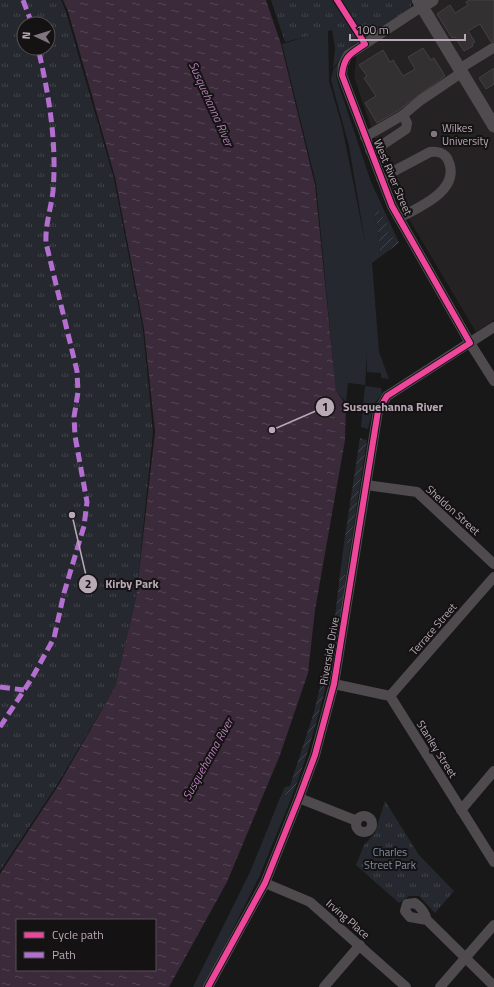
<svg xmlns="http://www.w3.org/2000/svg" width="494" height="987" font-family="'Titillium Web',sans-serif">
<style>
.built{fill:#242222}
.grass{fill:#25282e}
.park{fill:url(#park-tufts);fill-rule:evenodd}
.garden{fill:url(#garden-furrows)}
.water{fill:url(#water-ripples);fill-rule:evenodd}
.building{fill:#323031;stroke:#444044}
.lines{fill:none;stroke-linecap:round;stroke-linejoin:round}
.minor{stroke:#4e4a4d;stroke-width:10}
.major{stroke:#4f4b4e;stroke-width:13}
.quiet{stroke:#b36fd0;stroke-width:5;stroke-dasharray:10 5;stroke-linecap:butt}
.cycleway-casing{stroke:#141213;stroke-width:8}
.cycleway{stroke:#ed469a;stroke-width:6}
.poi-dot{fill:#81767f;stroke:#141213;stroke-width:1.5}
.labels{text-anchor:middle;stroke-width:4;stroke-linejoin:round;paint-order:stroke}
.poi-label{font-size:11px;fill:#b9a9b6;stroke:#141213;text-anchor:start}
.street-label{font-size:11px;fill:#b9a9b6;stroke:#141213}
.park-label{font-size:11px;fill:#7f8fa5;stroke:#141213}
.water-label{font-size:12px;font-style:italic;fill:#b47fb5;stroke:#141213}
.leader{fill:none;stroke:#b9a9b6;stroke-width:1.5}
.callout-dot{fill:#b9a9b6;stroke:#141213;stroke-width:1.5}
.mark-label{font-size:12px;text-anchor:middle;font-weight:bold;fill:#111}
.callout-label{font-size:12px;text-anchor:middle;font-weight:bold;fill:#b9a9b6;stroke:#141213;stroke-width:4;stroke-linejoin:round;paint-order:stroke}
</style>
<defs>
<pattern id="park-tufts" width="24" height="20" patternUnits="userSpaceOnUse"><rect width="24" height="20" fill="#25282e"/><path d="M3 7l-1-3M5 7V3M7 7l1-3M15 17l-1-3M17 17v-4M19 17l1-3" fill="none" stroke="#43444a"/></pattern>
<pattern id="garden-furrows" width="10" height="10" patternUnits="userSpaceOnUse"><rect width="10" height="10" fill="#25282e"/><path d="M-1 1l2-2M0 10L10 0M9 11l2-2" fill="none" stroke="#43444a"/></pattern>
<pattern id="water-ripples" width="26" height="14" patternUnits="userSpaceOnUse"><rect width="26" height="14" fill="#3a2a3a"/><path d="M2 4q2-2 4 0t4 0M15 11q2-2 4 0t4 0" fill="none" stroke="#544654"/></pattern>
</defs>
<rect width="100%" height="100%" fill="#181818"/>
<polygon class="built" points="430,0 494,0 494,320 476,332 393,192 354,77 358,44"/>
<g class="grass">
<polygon points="325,31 328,31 329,81 342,126 366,247 349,146 331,80 333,70 339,62 336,75 338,83 371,182 396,236 394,238 389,235 386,220 379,215 378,209 374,213 378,229 380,257 372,263 379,352 389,379 381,378 381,373 367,372 367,352 365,385 348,383 346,402 336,392 316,184 282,44"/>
<polygon points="365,386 381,388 382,394 374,404 368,429 361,427"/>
<polygon points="344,543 351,543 346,575 340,574"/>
<polygon points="282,793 291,799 260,875 204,987 193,987 250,872"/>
</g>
<g class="park">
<path d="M0 0H61L66 12 114 179 143 330 153 432 136 598 115 687 57 785 0 871ZM24 24H48V48H24Z"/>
<polygon points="271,0 410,0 412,3 410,9 353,45 333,68 335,48 332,30 285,42"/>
<polygon points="385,801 419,855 454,891 435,913 419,896 409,896 399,903 356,865 364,845 375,833"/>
</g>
<g class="garden">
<polygon points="375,208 378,209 380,215 386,220 389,235 394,238 396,236 399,243 380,257 378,229 374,213"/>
<polygon points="360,438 367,440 351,543 344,543"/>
<path d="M340 574 346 575C336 651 319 727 291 799L282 793 285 787 290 786 314 712 333 634Z"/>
</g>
<path class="water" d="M63 0H266L281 44 315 185 336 391 346 405 345 440 315 610 308 673 280 755 227 882 169 987H0V874L58 786 115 687 136 598 155 432 144 329 115 177 68 11ZM17 920H155V970H17Z"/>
<g class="building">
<polygon points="470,0 494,0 494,42 491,42 480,24 468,31 475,42 472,44 473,46 464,51 455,37 452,38 437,14 450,5 455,13 468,5 466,2"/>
<polygon points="423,48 431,60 434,58 445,76 399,110 377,123 365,103 376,96 364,78 367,76 359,65 383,50 390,62 393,60 403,76 415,69 408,57"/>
<polygon points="494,68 494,84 486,89 479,78"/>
</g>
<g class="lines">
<g class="minor">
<polyline points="421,7 348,55 343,65 342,75 392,206 470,343 494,381"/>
<polyline points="459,69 493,48"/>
<polyline points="365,137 403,115 421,100 461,73"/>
<polyline points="370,150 382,145 406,129 407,123 403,115"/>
<path d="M381 178 430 152C437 151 445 153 448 160 462 190 419 207 399 218"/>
<polyline points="366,485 417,492 494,564"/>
<polyline points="334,684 390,696 494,862"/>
<polyline points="390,696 494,577"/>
<polyline points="299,798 357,821"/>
<polyline points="461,810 494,771"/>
<circle cx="364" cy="824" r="8"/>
<polyline points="265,883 310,902 406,987"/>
<path d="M427 920 410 917 405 911 407 904 415 903C422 908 425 913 427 920L494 986"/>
<polyline points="208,987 265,883 299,798 315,755 334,684 378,411 387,396 494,327"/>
<polyline points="324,987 360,945"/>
<polyline points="440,987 494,925"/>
</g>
<g class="major">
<polyline points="418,0 494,126"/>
<polyline points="421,7 432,0"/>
</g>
<g class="quiet">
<polyline points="23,0 32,24"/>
<polyline points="0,687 24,690"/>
<path d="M0 727 32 678 54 638 64 593 84 526 87 502 75 436 74 417 78 392 77 371 46 243C45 225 51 209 53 191 57 143 49 95 38 48"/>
</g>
<defs>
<path id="cycleway" d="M208 987 265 883 299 798 315 755 334 684 378 411 387 396 470 343 392 206 342 75C344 56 350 54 365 44L337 0"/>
</defs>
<use href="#cycleway" class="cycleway-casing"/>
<use href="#cycleway" class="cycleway"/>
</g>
<circle class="poi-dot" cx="434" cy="134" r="4"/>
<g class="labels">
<g class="poi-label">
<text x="442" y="132">Wilkes<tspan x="442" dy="13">University</tspan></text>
</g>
<g class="street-label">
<text transform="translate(393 177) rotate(67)" y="4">West River Street</text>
<text transform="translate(453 510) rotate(42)" y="4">Sheldon Street</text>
<text transform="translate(433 629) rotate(-49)" y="4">Terrace Street</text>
<text transform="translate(329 651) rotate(-80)" y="4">Riverside Drive</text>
<text transform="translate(437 749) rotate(58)" y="4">Stanley Street</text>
<text transform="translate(348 919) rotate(41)" y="4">Irving Place</text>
</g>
<g class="park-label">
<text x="390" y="856">Charles<tspan x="390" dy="13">Street Park</tspan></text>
</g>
<g class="water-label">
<text transform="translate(211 104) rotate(66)" y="4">Susquehanna River</text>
<text transform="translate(208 759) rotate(-61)" y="4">Susquehanna River</text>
</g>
</g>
<path class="leader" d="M272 430L325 407M72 515L88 584"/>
<g class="callout-dot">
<circle cx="272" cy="430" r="4"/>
<circle cx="72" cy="515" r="4"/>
<circle cx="325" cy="407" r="10"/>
<circle cx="88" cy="584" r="10"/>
</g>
<g class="mark-label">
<text x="325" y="411">1</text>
<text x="88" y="588">2</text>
</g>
<g class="callout-label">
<text x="393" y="411">Susquehanna River</text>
<text x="132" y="588">Kirby Park</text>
</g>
<rect x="16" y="919" width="140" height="52" fill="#141213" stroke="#564e54"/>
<rect x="24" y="932" width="20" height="6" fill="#ed469a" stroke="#564e54"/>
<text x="52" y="939" font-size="12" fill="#b9a9b6">Cycle path</text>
<rect x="24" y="952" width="20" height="6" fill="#b36fd0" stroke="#564e54"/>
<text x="52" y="959" font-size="12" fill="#b9a9b6">Path</text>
<g transform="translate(36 36) rotate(274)"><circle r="19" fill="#141213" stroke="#564e54"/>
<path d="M0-3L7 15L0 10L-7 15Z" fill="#81767f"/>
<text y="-6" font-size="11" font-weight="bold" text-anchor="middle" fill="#b9a9b6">N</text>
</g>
<path d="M350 34v6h115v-6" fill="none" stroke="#b9a9b6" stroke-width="2"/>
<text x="356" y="34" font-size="12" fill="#b9a9b6" stroke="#141213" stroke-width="3" paint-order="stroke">100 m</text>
</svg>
